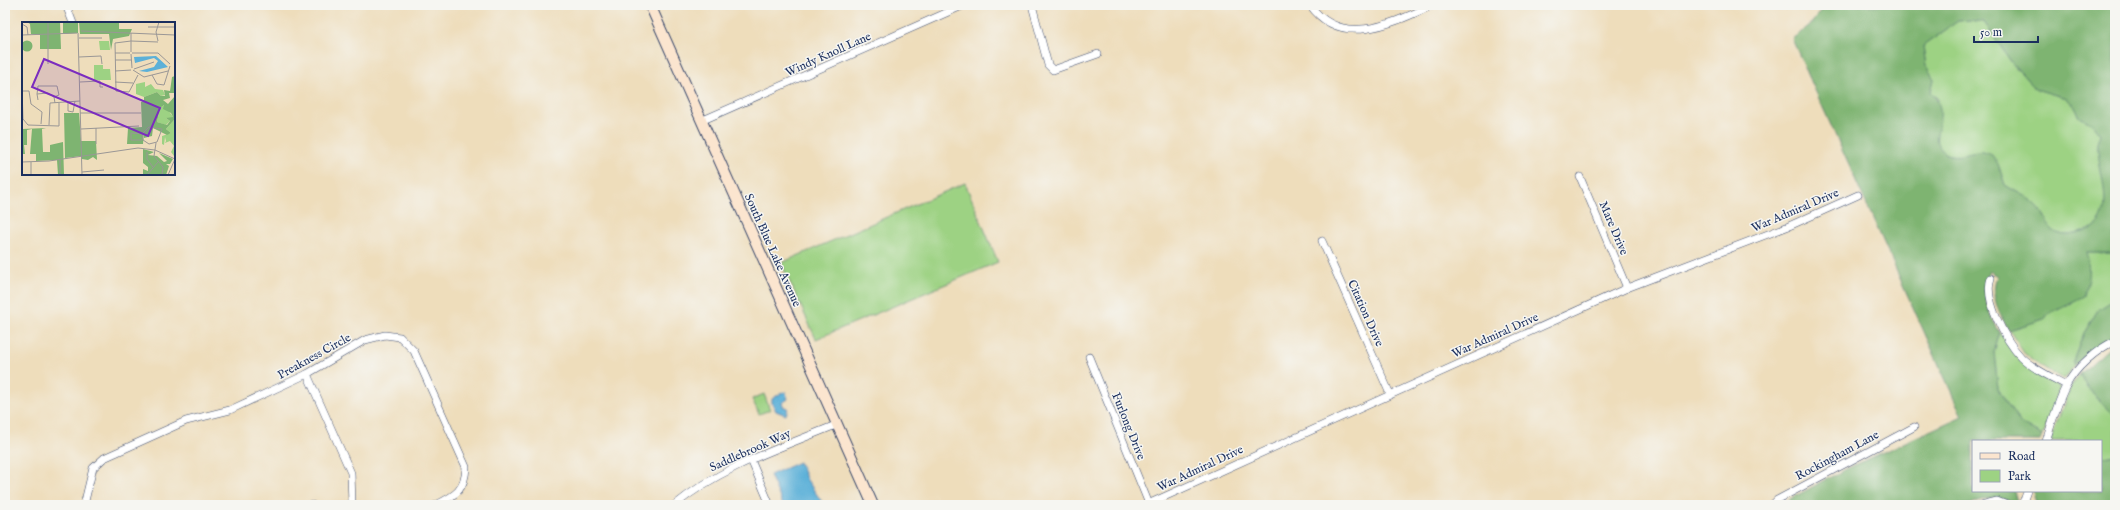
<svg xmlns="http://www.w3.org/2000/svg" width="2120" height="510" font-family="'IM FELL English',serif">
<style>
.green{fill:#9dd283;stroke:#5c8070}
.forest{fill:#7eb471;stroke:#4c7268;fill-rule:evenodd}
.water{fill:#5bb0d8;stroke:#3b709b}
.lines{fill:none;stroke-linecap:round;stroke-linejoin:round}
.street-casing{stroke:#3b496c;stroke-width:8}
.secondary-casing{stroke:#3b496c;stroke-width:12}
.street{stroke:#fff;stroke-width:7}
.secondary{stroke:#fbe5cf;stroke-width:10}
.labels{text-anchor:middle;stroke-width:3;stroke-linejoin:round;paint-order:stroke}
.street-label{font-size:12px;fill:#1b2f5e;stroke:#f6f6f2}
.inset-road{fill:none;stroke:#9a9796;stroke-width:1}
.view{fill:#7b2cbf;fill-opacity:0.15;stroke:#7b2cbf;stroke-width:2}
.inset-edge{fill:none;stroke:#1b2f5e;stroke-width:2}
</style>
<rect width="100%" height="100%" fill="#f6f6f2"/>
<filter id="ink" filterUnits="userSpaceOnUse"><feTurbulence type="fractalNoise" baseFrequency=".025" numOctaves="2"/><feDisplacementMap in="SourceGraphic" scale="8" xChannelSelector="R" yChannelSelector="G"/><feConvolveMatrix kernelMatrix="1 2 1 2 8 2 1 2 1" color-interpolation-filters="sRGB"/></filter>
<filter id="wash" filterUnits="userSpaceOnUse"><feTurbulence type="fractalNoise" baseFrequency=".012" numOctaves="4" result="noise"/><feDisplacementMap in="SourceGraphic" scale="16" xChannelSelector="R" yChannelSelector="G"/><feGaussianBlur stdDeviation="0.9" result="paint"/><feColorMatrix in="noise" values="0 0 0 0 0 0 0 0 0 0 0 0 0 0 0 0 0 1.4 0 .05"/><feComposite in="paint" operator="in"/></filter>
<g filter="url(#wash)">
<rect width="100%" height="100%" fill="#edb"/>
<g class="green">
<path d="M1970 20 1984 22 2012 63 2033 86 2039 90 2066 98 2075 106 2080 117 2094 125 2101 134C2100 138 2097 144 2098 149 2100 177 2120 221 2083 232 2074 234 2066 237 2057 233 2046 227 2046 217 2040 209 2030 197 2017 193 2005 185L1998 164 1976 152C1965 157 1938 159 1936 141 1936 129 1938 112 1938 99L1931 92 1934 79 1926 66 1923 46 1958 21Z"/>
<polygon points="965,183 998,262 816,339 781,263"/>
<polygon points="2085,253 2115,253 2115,299 2098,310 2084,333 2073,361 2075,365 2064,379 2046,370 2024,353 2009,330 2044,319 2052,312 2072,303"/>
<polygon points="2000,332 2018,359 2042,378 2060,388 2042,436 2021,424 1998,389 1994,352"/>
<polygon points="2080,374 2087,388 2115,417 2115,455 2101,458 2101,441 2050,441 2070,388"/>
<polygon points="764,394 770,410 759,414 752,399"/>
</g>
<g class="forest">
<path d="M1826 5H2115V253H2086C2091 268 2088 280 2084 296L2052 312 2044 319 2009 330C1998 314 1990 294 1997 276L1989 271C1980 292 1988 314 2000 332L1994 352 1998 389 2021 424 2042 436 2040 441H1973V491H2014L2018 504C1995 496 1991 495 1969 505H1779L1842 471 1962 416 1792 39 1810 25ZM1970 20 1984 22 2012 63 2033 86 2039 90 2066 98 2075 106 2080 117 2094 125 2101 134C2100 138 2097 144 2098 149 2099 177 2120 221 2083 232 2074 234 2066 237 2057 233 2046 227 2046 217 2040 209 2030 197 2017 193 2005 185L1998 164 1992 155C1987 153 1982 151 1977 152 1964 154 1952 160 1941 150 1927 137 1953 114 1931 92L1934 79 1926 66 1923 46 1958 21Z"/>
<polygon points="2115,299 2115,336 2103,341 2075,365 2073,361 2084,333 2098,310"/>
<polygon points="2115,347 2115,417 2087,388 2080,374 2108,349"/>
<polygon points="2115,455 2115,505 2037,505 2032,491 2101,491 2101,458"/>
</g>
<g class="water">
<polygon points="783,392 786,393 788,399 782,403 784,407 788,408 786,415 776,411 772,403 772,399"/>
<polygon points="799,462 807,480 824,505 783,505 770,475"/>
</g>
</g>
<g filter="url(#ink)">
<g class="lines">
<defs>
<g id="street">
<polyline points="66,5 73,23"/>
<polyline points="1032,5 1048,65 1053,70 1098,54"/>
<path d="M1310 5C1342 50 1395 22 1433 5"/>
<polyline points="701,121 964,5"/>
<polyline points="1580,177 1627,288"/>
<polyline points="1322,241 1390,394"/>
<path d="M1991 278C1983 300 2006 341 2021 357 2033 369 2051 377 2066 385"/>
<polyline points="1089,357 1149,504"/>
<polyline points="307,374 351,473 352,505"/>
<path d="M2046 441C2052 423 2057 403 2066 386 2075 368 2097 349 2115 341"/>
<polyline points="751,460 770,505"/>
<path d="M84 505 93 468 104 458 186 421 230 410 307 374 365 340 385 335 400 337 414 351 466 467C465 490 456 495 436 505"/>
<polyline points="294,505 312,505"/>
<path d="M675 505C722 466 783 447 838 424"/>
<polyline points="1146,505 1627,288 1789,226 1858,195"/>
<polyline points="1772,505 1777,500 1914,427"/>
<polyline points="1981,505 1997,501 2007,505"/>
<polyline points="2022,505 2027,491"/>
</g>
<polyline id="secondary" points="650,5 873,505"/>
</defs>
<use href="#street" class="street-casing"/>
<use href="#secondary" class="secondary-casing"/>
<use href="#street" class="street"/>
<use href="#secondary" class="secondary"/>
</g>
</g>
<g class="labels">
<g class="street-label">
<text transform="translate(828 54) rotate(-24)" y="4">Windy Knoll Lane</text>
<text transform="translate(1795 210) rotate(-23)" y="4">War Admiral Drive</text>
<text transform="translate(1614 228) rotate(67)" y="4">Mare Drive</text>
<text transform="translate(773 250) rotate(66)" y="4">South Blue Lake Avenue</text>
<text transform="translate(1366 313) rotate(66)" y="4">Citation Drive</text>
<text transform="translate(1495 335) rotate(-24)" y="4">War Admiral Drive</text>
<text transform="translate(314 356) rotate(-29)" y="4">Preakness Circle</text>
<text transform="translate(1129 426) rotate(68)" y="4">Furlong Drive</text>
<text transform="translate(750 450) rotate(-24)" y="4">Saddlebrook Way</text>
<text transform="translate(1837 455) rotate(-28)" y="4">Rockingham Lane</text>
<text transform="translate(1200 468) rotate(-25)" y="4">War Admiral Drive</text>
</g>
</g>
<g transform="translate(22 22)">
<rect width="153" height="153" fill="#edb"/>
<path d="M77 19H87L88 28H78ZM72 43H81V47H88L89 58H72ZM123 60V65L129 62 133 67 141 68 143 73 139 74 135 70 122 75 114 72V62ZM142 83 152 96H144L148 99 144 103 135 100 138 86ZM153 97V133L152 134 149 130 152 124 148 119 143 121 144 119 143 115 142 123 140 122V114L149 111 144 107Z" fill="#9dd283"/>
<path d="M5 0H38L39 27H18V13L9 12 8 2ZM41 0H56V11L41 12ZM57 0H97V7H110L107 14 91 17 89 28 87 12H58ZM-0.5 24a5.5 5.5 0 1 1 11 0a5.5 5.5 0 1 1-11 0ZM153 54V71H147L148 76 141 78 146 82 153 74V97L144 107 149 111 145 113 131 106 130 114 122 116V110L121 122H105L106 106 120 105 119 80 122 79V75L135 70 139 74H143L142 68 148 69 150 55ZM142 83 141 87 149 91 151 95 144 96 148 99 145 103 135 100 138 86ZM42 91H57L59 119H74L75 138 71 135 66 138 60 137V134L43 136ZM24 106 20 107 21 130H28V123L41 120 42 153H36L35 138 14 139V132H8L10 107 5 108V123H2L3 132H0V107ZM121 127 132 130 126 133 135 134 142 140 145 139 137 131 151 137 148 142H144L147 144 144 153H121V147L126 149V145L121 141Z" fill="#7eb471" fill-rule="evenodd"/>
<path d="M134 34 146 45 125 50 117 49 132 45 136 39 132 36 113 41 112 35Z" fill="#5bb0d8"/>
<path class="inset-road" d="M26 0V42M0 2 5 5 6 13M126 5H153M59 9 153 13M56 11 60 153M0 13 55 11M57 16H80M136 19 134 10 137 0M109 30V11M93 31H108M110 31H136L148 42M109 32 110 46M57 35 79 34 80 42M93 38H109M112 47 132 40M111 48 122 55 146 49M93 49 109 48M116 53 107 70 94 69 93 21 109 19 136 20M130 53 135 62 142 63 148 44M58 60 78 59V65H81M93 60 111 61M0 66 1 97 6 103 37 104V81M1 69H7L9 82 20 90 19 102M15 72 16 64H35L37 73 32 75M16 78 15 72 26 71 32 75 33 81M46 80V89L51 90 53 79M58 91H119M27 103 28 81 58 79M127 105 140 107 135 120 127 122 121 118 120 112ZM74 106V122M59 107 117 104M120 118H109V111L121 112M134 121 132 134 141 145 140 153M125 130V137L131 145M38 138V153M0 140 27 139 116 126 133 128 153 137M9 140V153M60 150 82 148M125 153 136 140M146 153 153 137"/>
<path class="view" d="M22 37 138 86 126 114 10 65Z"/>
<rect width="153" height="153" class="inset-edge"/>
</g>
<rect width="2120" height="510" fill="none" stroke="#f6f6f2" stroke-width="20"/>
<rect x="1972" y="440" width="130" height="52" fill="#f6f6f2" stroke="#9ea6b7"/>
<rect x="1980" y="453" width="20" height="6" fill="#fbe5cf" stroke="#9ea6b7"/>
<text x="2008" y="460" font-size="12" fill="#1b2f5e">Road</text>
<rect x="1980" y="470" width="20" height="12" fill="#9dd283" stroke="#9ea6b7"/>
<text x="2008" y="480" font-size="12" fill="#1b2f5e">Park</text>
<path d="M1974 36v6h64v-6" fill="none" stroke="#1b2f5e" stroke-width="2"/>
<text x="1980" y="36" font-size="12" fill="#1b2f5e" stroke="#f6f6f2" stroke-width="3" paint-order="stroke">50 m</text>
</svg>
